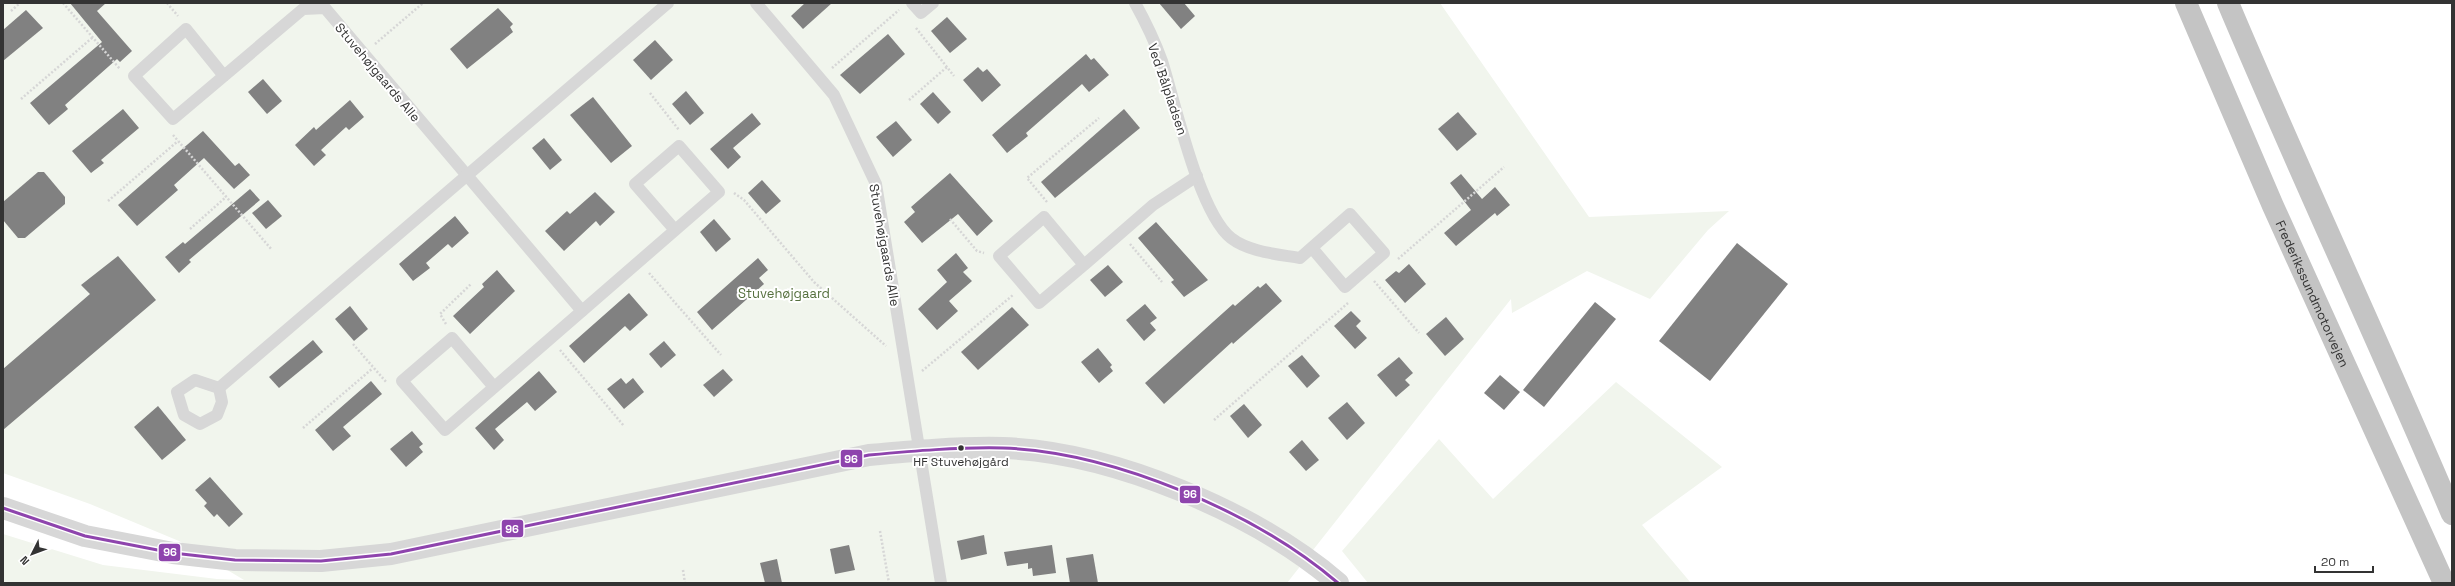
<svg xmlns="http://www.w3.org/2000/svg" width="2455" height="586" font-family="'Space Grotesk',sans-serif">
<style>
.green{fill:#f1f5ed}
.building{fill:#818181}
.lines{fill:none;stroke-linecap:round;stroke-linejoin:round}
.path{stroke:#d6d6d6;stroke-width:2.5;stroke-dasharray:2 2;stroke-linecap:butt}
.service{stroke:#d7d7d7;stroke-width:12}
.tertiary{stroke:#d7d7d7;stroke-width:22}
.motorway{stroke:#c4c4c4;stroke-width:22}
.bus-1-casing{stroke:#fff;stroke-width:6}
.bus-1{stroke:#8e44ad;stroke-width:3}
.bus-dot{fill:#333;stroke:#fff;stroke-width:1.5}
.labels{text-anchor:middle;stroke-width:4;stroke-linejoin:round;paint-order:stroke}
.bus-label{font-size:12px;fill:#333;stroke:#fff}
.street-label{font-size:13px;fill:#333;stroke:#fff}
.park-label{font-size:13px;fill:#56703f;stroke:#fff}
.line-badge{stroke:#fff;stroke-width:1.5}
.badge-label{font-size:11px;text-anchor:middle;font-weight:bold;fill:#fff}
</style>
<rect width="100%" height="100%" fill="#fff"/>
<g class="green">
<polygon points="3,3 1440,3 1589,217 1729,211 1708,230 1650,299 1587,271 1512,313 1511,299 1287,583 3,583 3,534 103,565 217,579 244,580 179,541 90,504 3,473"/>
<polygon points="1616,382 1722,467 1642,525 1691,583 1368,583 1342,551 1439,439 1493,499"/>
</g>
<g class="building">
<polygon points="70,3 106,3 97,11 132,51 120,62 117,59 65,105 68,109 49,125 30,103 102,42"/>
<polygon points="805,3 832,3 803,29 791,16"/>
<polygon points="1159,3 1184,3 1195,16 1181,29"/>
<polygon points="498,8 513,24 510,27 513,32 467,69 450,49"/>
<polygon points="26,10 43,28 3,61 3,30"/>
<polygon points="947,17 967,39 950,53 931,31"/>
<polygon points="888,34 905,54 860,94 840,75"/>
<polygon points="655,40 673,60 651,80 633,60"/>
<polygon points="1086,54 1091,60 1094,58 1109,75 1089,92 1082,84 1026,133 1028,136 1007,153 992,135"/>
<polygon points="978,67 983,72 987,69 1001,85 982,102 963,80"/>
<polygon points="263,79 282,101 267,114 248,92"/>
<polygon points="686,91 704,113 690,125 672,104"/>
<polygon points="933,92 951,112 938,124 920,104"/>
<polygon points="593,97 632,146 611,163 570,115"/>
<polygon points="350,100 364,117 349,130 346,127 321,150 326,155 314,166 295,145 314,127 316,130"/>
<polygon points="123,109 139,128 101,160 104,163 91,173 72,151"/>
<polygon points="1124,109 1140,128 1055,198 1041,182"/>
<polygon points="1458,112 1477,134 1457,151 1438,129"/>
<polygon points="752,113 761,124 733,148 741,157 728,169 710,149"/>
<polygon points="896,121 912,140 893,157 876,137"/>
<polygon points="203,131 235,166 239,163 250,175 234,189 204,158 174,185 178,190 137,226 118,205"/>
<polygon points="544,138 562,160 550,170 532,148"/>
<polygon points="38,172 44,172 65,197 65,204 25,238 18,238 3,220 3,202"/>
<polygon points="950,173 993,221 977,236 958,214 922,243 904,222 915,212 911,207"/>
<polygon points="1461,174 1482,199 1495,187 1510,205 1497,216 1495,213 1456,246 1444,233 1471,210 1450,183"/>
<polygon points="762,180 781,201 766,214 748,193"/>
<polygon points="250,189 260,200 189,260 191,262 179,273 165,257 183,242 185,244"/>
<polygon points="595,192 615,212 600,226 596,221 564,251 545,231 567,211 570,214"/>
<polygon points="268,200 282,216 266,229 252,213"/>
<polygon points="455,216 469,233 452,248 448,244 426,263 430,268 413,281 399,264"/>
<polygon points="714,219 731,239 716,252 700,232"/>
<polygon points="1156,222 1208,280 1184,297 1171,282 1174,280 1138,238"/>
<polygon points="1737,243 1788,284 1710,381 1659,341"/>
<polygon points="956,253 968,268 963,272 972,281 949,301 958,311 937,330 918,309 947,282 937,270"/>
<polygon points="118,256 156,300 3,430 3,369 90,294 81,285"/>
<polygon points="758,258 768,270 759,278 764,284 712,330 697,312"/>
<polygon points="1409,264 1426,284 1405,303 1385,280 1396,271 1399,273"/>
<polygon points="1108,265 1123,282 1105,297 1090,280"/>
<polygon points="497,270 515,291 470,334 453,316 484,287 482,284"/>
<polygon points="1266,283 1282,301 1233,344 1232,342 1164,404 1145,383 1233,304 1235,306 1258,286 1260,288"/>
<polygon points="629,293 648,315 630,331 625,326 584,363 569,346"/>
<polygon points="1595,302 1616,319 1544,407 1523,390"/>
<polygon points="1145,304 1157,318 1150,323 1156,330 1144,341 1126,320"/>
<polygon points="350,306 368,329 354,341 335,319"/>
<polygon points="1012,307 1029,325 978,370 961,352"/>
<polygon points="1351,311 1361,321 1356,326 1367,338 1355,349 1334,326"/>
<polygon points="1446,317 1464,339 1445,356 1426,334"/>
<polygon points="313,340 323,352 279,388 269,377"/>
<polygon points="664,341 676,355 661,368 649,354"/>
<polygon points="1098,348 1112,365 1110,367 1113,371 1099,383 1081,362"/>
<polygon points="1302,355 1320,376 1307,388 1288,366"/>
<polygon points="1399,357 1413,373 1405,380 1410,385 1396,397 1377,375"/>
<polygon points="723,369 733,380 714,397 703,385"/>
<polygon points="539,371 557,392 535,411 527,402 495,429 504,440 494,450 475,428"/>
<polygon points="1500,375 1520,392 1504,410 1484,393"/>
<polygon points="621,378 626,384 633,378 644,392 624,409 607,389"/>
<polygon points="371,381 382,394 343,427 351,436 333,451 315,430"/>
<polygon points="1347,402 1365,423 1347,440 1328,418"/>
<polygon points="1244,404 1262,425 1248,438 1230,416"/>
<polygon points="158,406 186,440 162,460 134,427"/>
<polygon points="412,431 423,444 419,447 423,452 406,467 390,449"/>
<polygon points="1302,440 1319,460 1306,471 1289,452"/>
<polygon points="210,477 243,514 229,527 217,514 214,517 204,506 207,503 195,490"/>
<polygon points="984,535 987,554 961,560 957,541"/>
<polygon points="849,545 855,570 835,574 830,549"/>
<polygon points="1052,545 1056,573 1033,576 1032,568 1028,569 1028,563 1007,566 1004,552"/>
<polygon points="1093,554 1098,583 1070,583 1066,558"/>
<polygon points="777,559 782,583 765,583 760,563"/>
</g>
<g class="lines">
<g class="path">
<polyline points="63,3 120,69"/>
<polyline points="167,3 178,16"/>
<polyline points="11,11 20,3"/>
<polyline points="916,28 954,76"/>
<polyline points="375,44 423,3"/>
<polyline points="832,68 899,10"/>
<polyline points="650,93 679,130"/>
<polyline points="21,99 93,37"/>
<polyline points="909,100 947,67"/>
<polyline points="173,135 272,250"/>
<polyline points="734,193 744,200 814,282 886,346"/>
<polyline points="108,201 178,141"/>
<polyline points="1047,202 1027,178 1099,118"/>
<polyline points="950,219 977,251 984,253"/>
<polyline points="190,229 226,197"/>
<polyline points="1130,244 1162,282"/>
<polyline points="1398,259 1504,167"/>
<polyline points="649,273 721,355"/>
<polyline points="1374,281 1419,333"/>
<polyline points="446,324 440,314 471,284"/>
<polyline points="353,344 387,383"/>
<polyline points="560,350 624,426"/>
<polyline points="922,371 1013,295"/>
<polyline points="1214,420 1348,303"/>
<polyline points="303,428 373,368"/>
<polyline points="880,531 889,583"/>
<polyline points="683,570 685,583"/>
</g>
<g class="service">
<polyline points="756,3 834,95 876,184 941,583"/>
<polyline points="912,3 921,13 933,3"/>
<path d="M1135 3C1145 21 1155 42 1162 61 1175 102 1199 213 1231 238 1249 252 1277 254 1300 258L1350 214 1384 253 1345 287 1312 248"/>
<polyline points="224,76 186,29 134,76 173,119 303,9 325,8 582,311"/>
<polyline points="1084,265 1039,303 999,256 1044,217 1084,265 1153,205 1197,176"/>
<polygon points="195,380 219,388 222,402 217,415 200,424 184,415 177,392"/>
<polyline points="494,387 452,338 402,381 445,430 719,192 679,146 635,184 675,230"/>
<polyline points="219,388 668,3"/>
</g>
<path class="tertiary" d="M3 508 85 536 173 553 235 560 321 561 391 554 869 455C913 451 958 447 1003 448 1113 452 1255 512 1338 583"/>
<g class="motorway">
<path id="s1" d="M2186 3 2273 206 2444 583"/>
<path d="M2228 3C2300 174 2379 342 2452 514"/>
</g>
<defs>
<path id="bus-1" d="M3 508 85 536 173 553 235 560 321 561 391 554 869 455C913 451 958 447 1003 448 1113 452 1255 512 1338 583"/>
</defs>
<use href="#bus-1" class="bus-1-casing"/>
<use href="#bus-1" class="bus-1"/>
</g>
<circle class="bus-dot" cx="961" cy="448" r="3.5"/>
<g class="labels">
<g class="bus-label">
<text x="961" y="466">HF Stuvehøjgård</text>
</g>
<g class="street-label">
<text transform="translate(378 72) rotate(50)" y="5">Stuvehøjgaards Alle</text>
<text transform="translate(1168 89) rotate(71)" y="5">Ved Bålpladsen</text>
<text transform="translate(885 245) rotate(80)" y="5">Stuvehøjgaards Alle</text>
<text dy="5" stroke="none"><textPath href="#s1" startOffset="317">Frederikssundmotorvejen</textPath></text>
</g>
<g class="park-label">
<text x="784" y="298">Stuvehøjgaard</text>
</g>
</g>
<g class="line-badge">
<rect x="840" y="449" width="23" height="19" rx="4" fill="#8e44ad"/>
<rect x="1179" y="485" width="22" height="19" rx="4" fill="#8e44ad"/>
<rect x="501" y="519" width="23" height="19" rx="4" fill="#8e44ad"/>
<rect x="158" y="543" width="23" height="19" rx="4" fill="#8e44ad"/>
</g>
<g class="badge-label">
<text x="851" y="463">96</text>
<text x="1190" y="498">96</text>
<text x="512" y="533">96</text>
<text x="170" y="556">96</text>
</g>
<rect width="2455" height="586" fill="none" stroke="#333333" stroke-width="8"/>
<g transform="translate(32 554) rotate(228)" stroke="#ffffff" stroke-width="3" paint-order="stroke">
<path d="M0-3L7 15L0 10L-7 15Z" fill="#333333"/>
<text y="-6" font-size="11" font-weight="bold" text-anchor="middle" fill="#333333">N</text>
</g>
<path d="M2315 566v6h58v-6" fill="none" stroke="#333333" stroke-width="2"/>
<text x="2321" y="566" font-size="12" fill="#333333" stroke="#ffffff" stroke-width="3" paint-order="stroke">20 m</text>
</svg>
